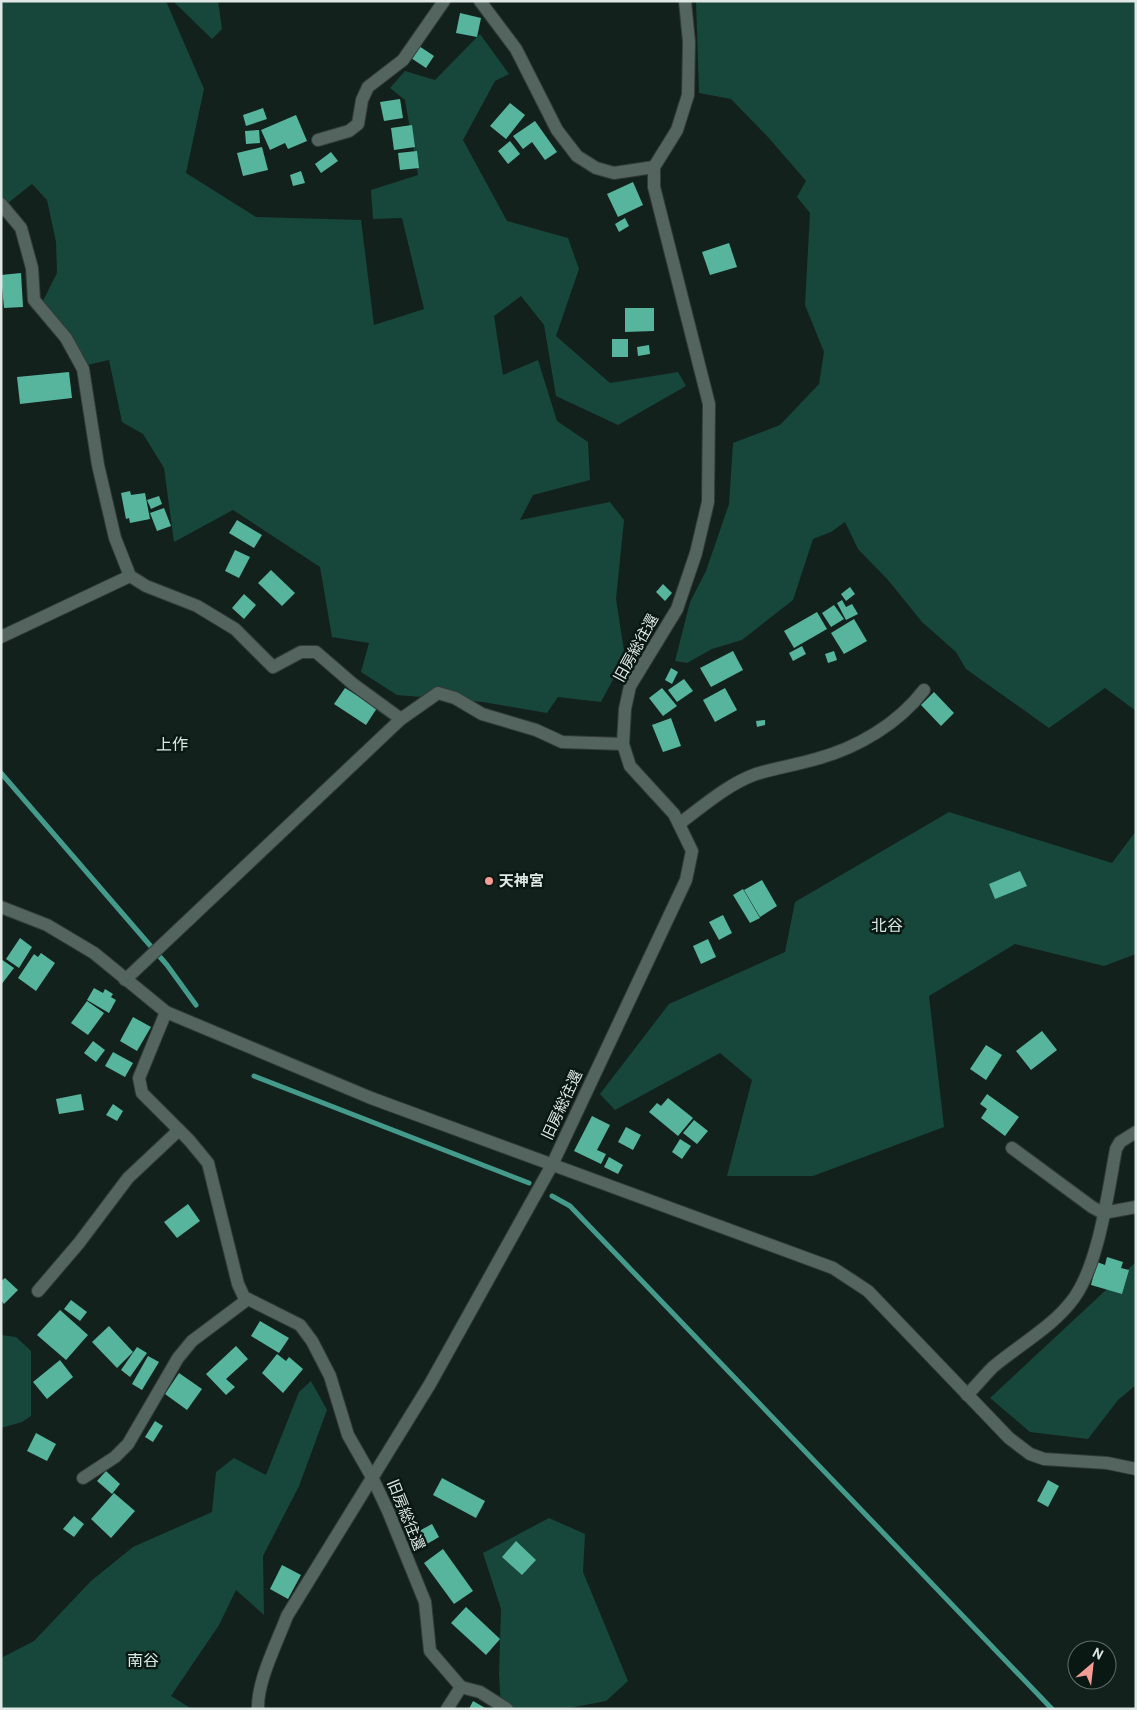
<svg xmlns="http://www.w3.org/2000/svg" width="1137" height="1710" font-family="Overpass,'Noto Sans JP',sans-serif">
<style>
.green{fill:#17463b}
.lines{fill:none;stroke-linecap:round;stroke-linejoin:round}
.stream{stroke:#459b8b;stroke-width:5}
.building{fill:#57b59d}
.minor-casing{stroke:#323c39;stroke-width:14}
.tertiary-casing{stroke:#323c39;stroke-width:14}
.minor{stroke:#54645f;stroke-width:12}
.tertiary{stroke:#54645f;stroke-width:12}
.poi-dot{fill:#f59c95;stroke:#0a1814;stroke-width:2}
.labels{text-anchor:middle;stroke-width:5;stroke-linejoin:round;paint-order:stroke}
.street-label{font-size:15px;fill:#dfe8e5;stroke:#0a1814}
.poi-label{font-size:15px;font-weight:bold;fill:#dfe8e5;stroke:#0a1814;text-anchor:start}
.neighbourhood-label{font-size:16px;fill:#d6e8e2;stroke:#0a1814}
</style>
<rect width="100%" height="100%" fill="#13211d"/>
<g class="green">
<polygon points="1,1 166,1 204,89 186,173 256,217 361,220 374,325 424,309 402,218 373,219 371,190 418,175 405,100 390,88 405,71 435,80 480,34 509,74 495,81 463,140 507,221 568,238 579,269 556,336 610,383 678,372 686,386 618,425 556,396 544,325 521,296 494,316 503,375 538,360 557,421 588,442 590,480 533,495 520,520 610,502 624,520 616,599 625,657 601,702 558,697 547,713 483,702 397,695 361,672 369,643 332,637 320,567 233,510 174,542 164,468 143,434 122,422 109,360 87,365 42,303 57,273 56,242 47,200 32,184 8,203 1,200"/>
<polygon points="173,1 218,1 222,29 212,39"/>
<polygon points="696,1 1136,1 1136,711 1105,688 1049,728 966,669 956,652 922,622 888,580 858,549 845,522 831,532 813,539 793,600 742,640 712,649 687,663 675,661 690,602 706,571 729,504 733,443 780,425 819,384 824,352 805,305 810,213 797,197 806,181 768,137 731,99 699,93"/>
<polygon points="949,812 1112,863 1136,831 1136,954 1104,966 1015,944 929,996 944,1127 813,1176 727,1176 752,1080 720,1053 615,1110 600,1094 669,1004 785,952 795,902"/>
<polygon points="1136,1262 1136,1385 1118,1400 1088,1439 1030,1432 990,1398"/>
<polygon points="1,1335 16,1337 31,1351 31,1416 22,1422 1,1428"/>
<polygon points="311,1381 327,1410 299,1486 263,1556 264,1615 236,1590 219,1625 171,1696 192,1709 1,1709 1,1658 34,1641 91,1581 133,1547 212,1512 216,1472 234,1458 266,1475 299,1392"/>
<polygon points="549,1518 585,1534 583,1572 628,1681 606,1701 564,1709 501,1709 499,1675 501,1609 483,1553"/>
</g>
<g class="lines">
<g class="stream">
<polyline points="1,773 167,965 196,1005"/>
<polyline points="254,1076 529,1183"/>
<polyline points="552,1196 570,1206 1052,1709"/>
</g>
</g>
<g class="building">
<polygon points="460,13 481,18 477,37 456,33"/>
<polygon points="419,46 434,56 426,68 411,58"/>
<polygon points="400,99 403,118 384,121 380,102"/>
<polygon points="510,103 525,115 506,139 490,126"/>
<polygon points="263,108 267,119 246,126 243,115"/>
<polygon points="296,115 307,141 288,149 285,143 270,150 261,130"/>
<polygon points="535,121 557,152 545,160 532,142 523,149 513,136"/>
<polygon points="412,125 415,147 394,150 391,128"/>
<polygon points="259,130 260,143 246,144 245,131"/>
<polygon points="510,141 520,154 508,164 498,151"/>
<polygon points="262,147 268,170 243,176 237,153"/>
<polygon points="417,151 419,168 400,170 398,153"/>
<polygon points="331,152 338,161 321,173 315,164"/>
<polygon points="301,171 305,183 293,186 290,175"/>
<polygon points="633,182 643,205 618,217 607,194"/>
<polygon points="625,218 629,226 619,232 615,224"/>
<polygon points="729,243 737,267 710,275 702,252"/>
<polygon points="21,273 23,307 4,308 1,275"/>
<polygon points="625,308 654,308 654,331 625,332"/>
<rect x="612" y="339" width="16" height="18"/>
<polygon points="649,345 650,354 638,356 637,347"/>
<polygon points="69,372 72,398 20,404 17,377"/>
<polygon points="130,491 131,495 145,493 150,519 130,523 129,518 126,519 121,493"/>
<polygon points="159,496 162,504 151,509 147,500"/>
<polygon points="164,508 171,526 157,531 150,513"/>
<polygon points="237,520 262,535 254,548 229,533"/>
<polygon points="235,550 250,557 239,578 225,571"/>
<polygon points="271,570 295,593 282,606 258,583"/>
<polygon points="663,584 672,593 665,601 656,592"/>
<polygon points="850,587 855,594 846,601 841,594"/>
<polygon points="244,594 256,605 244,619 232,608"/>
<polygon points="842,600 846,607 852,604 858,614 846,620 837,603"/>
<polygon points="834,605 844,619 831,627 822,613"/>
<polygon points="817,612 827,629 794,648 784,631"/>
<polygon points="854,619 867,641 844,654 831,633"/>
<polygon points="802,646 806,654 793,661 789,653"/>
<polygon points="733,651 743,670 711,687 700,668"/>
<polygon points="834,651 837,660 828,663 825,654"/>
<polygon points="671,668 678,672 672,684 665,680"/>
<polygon points="684,679 693,691 677,702 668,690"/>
<polygon points="345,688 377,708 366,725 334,704"/>
<polygon points="662,688 677,706 663,716 649,698"/>
<polygon points="725,688 737,710 715,722 703,700"/>
<polygon points="934,692 954,713 941,726 921,705"/>
<polygon points="671,718 681,746 663,752 652,725"/>
<polygon points="765,720 765,725 757,727 756,721"/>
<polygon points="1020,871 1027,886 995,899 989,884"/>
<polygon points="762,880 777,906 760,917 744,890"/>
<polygon points="743,889 760,918 750,923 733,895"/>
<polygon points="723,915 732,933 719,940 709,922"/>
<polygon points="20,938 32,947 19,968 6,959"/>
<polygon points="708,939 716,957 701,964 693,946"/>
<polygon points="41,953 55,963 36,991 18,978 34,954 38,957"/>
<polygon points="1,959 14,968 1,985"/>
<polygon points="94,988 103,993 105,989 113,994 111,997 116,1000 109,1013 87,1000"/>
<polygon points="87,1001 104,1013 88,1035 71,1023"/>
<polygon points="133,1017 151,1027 137,1051 120,1041"/>
<polygon points="1042,1031 1057,1050 1031,1070 1016,1051"/>
<polygon points="93,1041 105,1050 96,1062 84,1053"/>
<polygon points="986,1045 1002,1055 986,1080 970,1069"/>
<polygon points="113,1052 133,1063 125,1077 105,1066"/>
<polygon points="81,1094 84,1110 59,1114 56,1099"/>
<polygon points="987,1094 1019,1117 1005,1136 981,1118 987,1109 980,1104"/>
<polygon points="668,1098 693,1118 678,1136 649,1112 657,1103 661,1106"/>
<polygon points="113,1104 123,1111 117,1121 106,1115"/>
<polygon points="592,1116 610,1125 597,1150 606,1154 601,1164 574,1151"/>
<polygon points="694,1120 708,1131 697,1144 683,1133"/>
<polygon points="626,1127 641,1135 633,1150 618,1142"/>
<polygon points="680,1139 691,1146 682,1159 672,1152"/>
<polygon points="609,1157 623,1165 618,1174 604,1167"/>
<polygon points="188,1204 200,1221 177,1238 164,1222"/>
<polygon points="1107,1257 1123,1262 1121,1268 1129,1270 1122,1294 1091,1285 1097,1262 1105,1265"/>
<polygon points="5,1278 18,1290 4,1304 1,1300 1,1281"/>
<polygon points="71,1300 87,1312 80,1321 64,1309"/>
<polygon points="60,1310 88,1335 66,1360 37,1335"/>
<polygon points="260,1321 289,1338 279,1353 251,1336"/>
<polygon points="109,1326 133,1352 117,1368 92,1342"/>
<polygon points="236,1346 248,1359 226,1379 235,1387 226,1395 206,1374"/>
<polygon points="137,1347 147,1353 130,1377 121,1370"/>
<polygon points="277,1354 286,1361 289,1357 303,1369 283,1393 262,1373"/>
<polygon points="148,1356 159,1362 142,1390 132,1384"/>
<polygon points="60,1360 73,1377 47,1399 33,1382"/>
<polygon points="179,1373 202,1389 187,1410 165,1394"/>
<polygon points="155,1421 163,1426 153,1442 145,1437"/>
<polygon points="36,1433 56,1444 47,1461 27,1451"/>
<polygon points="106,1471 120,1484 112,1494 97,1481"/>
<polygon points="442,1478 485,1501 476,1518 433,1495"/>
<polygon points="1048,1480 1059,1486 1048,1507 1037,1501"/>
<polygon points="114,1493 135,1511 111,1538 91,1519"/>
<polygon points="74,1516 84,1524 74,1537 63,1529"/>
<polygon points="432,1524 439,1537 427,1544 419,1531"/>
<polygon points="516,1541 536,1560 522,1575 502,1557"/>
<polygon points="443,1549 473,1591 454,1604 424,1563"/>
<polygon points="282,1565 301,1575 288,1599 270,1589"/>
<polygon points="466,1607 500,1639 486,1655 451,1623"/>
<polygon points="473,1701 487,1709 469,1709"/>
</g>
<g class="lines">
<defs>
<g id="minor">
<polyline points="480,1 516,49 557,130 577,156 596,168 614,173 654,167"/>
<polyline points="318,140 349,131 358,124 362,100 368,87 403,60 444,1"/>
<polyline points="1,204 21,228 32,268 34,300 66,338 83,369 98,465 115,538 130,576 146,586 197,606 235,629 273,667 301,652 316,652 353,684 401,719"/>
<polyline points="1,637 130,576"/>
<path d="M679 824C703 806 728 784 756 774 775 768 796 765 816 759 857 748 898 724 924 690"/>
<polyline points="125,980 401,719 438,693 455,698 482,714 536,730 562,742 623,744"/>
<polyline points="166,1012 139,1078 142,1093 189,1140 208,1163 238,1284 244,1297 300,1325 312,1341 330,1376 348,1435 373,1479 388,1511 425,1602 430,1651 461,1687 447,1709"/>
<polyline points="1012,1148 1092,1207 1103,1213 1136,1207"/>
<polyline points="38,1291 79,1243 128,1178 179,1130"/>
<path d="M967 1395C976 1386 984 1376 993 1367 1020 1344 1053 1327 1074 1298 1099 1263 1108 1192 1116 1149L1120 1142 1136 1132"/>
<polyline points="83,1478 115,1457 128,1444 178,1358 192,1341 248,1299"/>
<polyline points="461,1687 480,1692 507,1709"/>
<path d="M258 1709C257 1681 277 1643 287 1616L430 1384 552 1165 686 880 692 851 674 814 630 766 623 744 625 709 630 686 677 609 696 553 708 502 709 404 654 187V167L677 130 688 95 689 42 685 1"/>
</g>
<polyline id="tertiary" points="1,907 47,925 94,953 166,1012 371,1098 833,1268 868,1291 1009,1438 1030,1454 1044,1459 1107,1463 1136,1469"/>
</defs>
<use href="#minor" class="minor-casing"/>
<use href="#tertiary" class="tertiary-casing"/>
<use href="#minor" class="minor"/>
<use href="#tertiary" class="tertiary"/>
</g>
<circle class="poi-dot" cx="489" cy="881" r="5"/>
<g class="labels">
<g class="street-label">
<text transform="translate(636 648) rotate(-61)" y="5">旧房総往還</text>
<text transform="translate(562 1105) rotate(-65)" y="5">旧房総往還</text>
<text transform="translate(406 1515) rotate(68)" y="5">旧房総往還</text>
</g>
<g class="poi-label">
<text x="499" y="886">天神宮</text>
</g>
<g class="neighbourhood-label">
<text x="172" y="750">上作</text>
<text x="887" y="931">北谷</text>
<text x="143" y="1666">南谷</text>
</g>
</g>
<rect width="1137" height="1710" fill="none" stroke="#dfe8e5" stroke-width="5"/>
<g transform="translate(1092 1665) rotate(28)"><circle r="24" fill="#0a1814" stroke="#5f6b68"/>
<path d="M0-4L9 19L0 12L-9 19Z" fill="#f59c95"/>
<text y="-8" font-size="14" font-weight="bold" text-anchor="middle" fill="#dfe8e5">N</text>
</g>
</svg>
